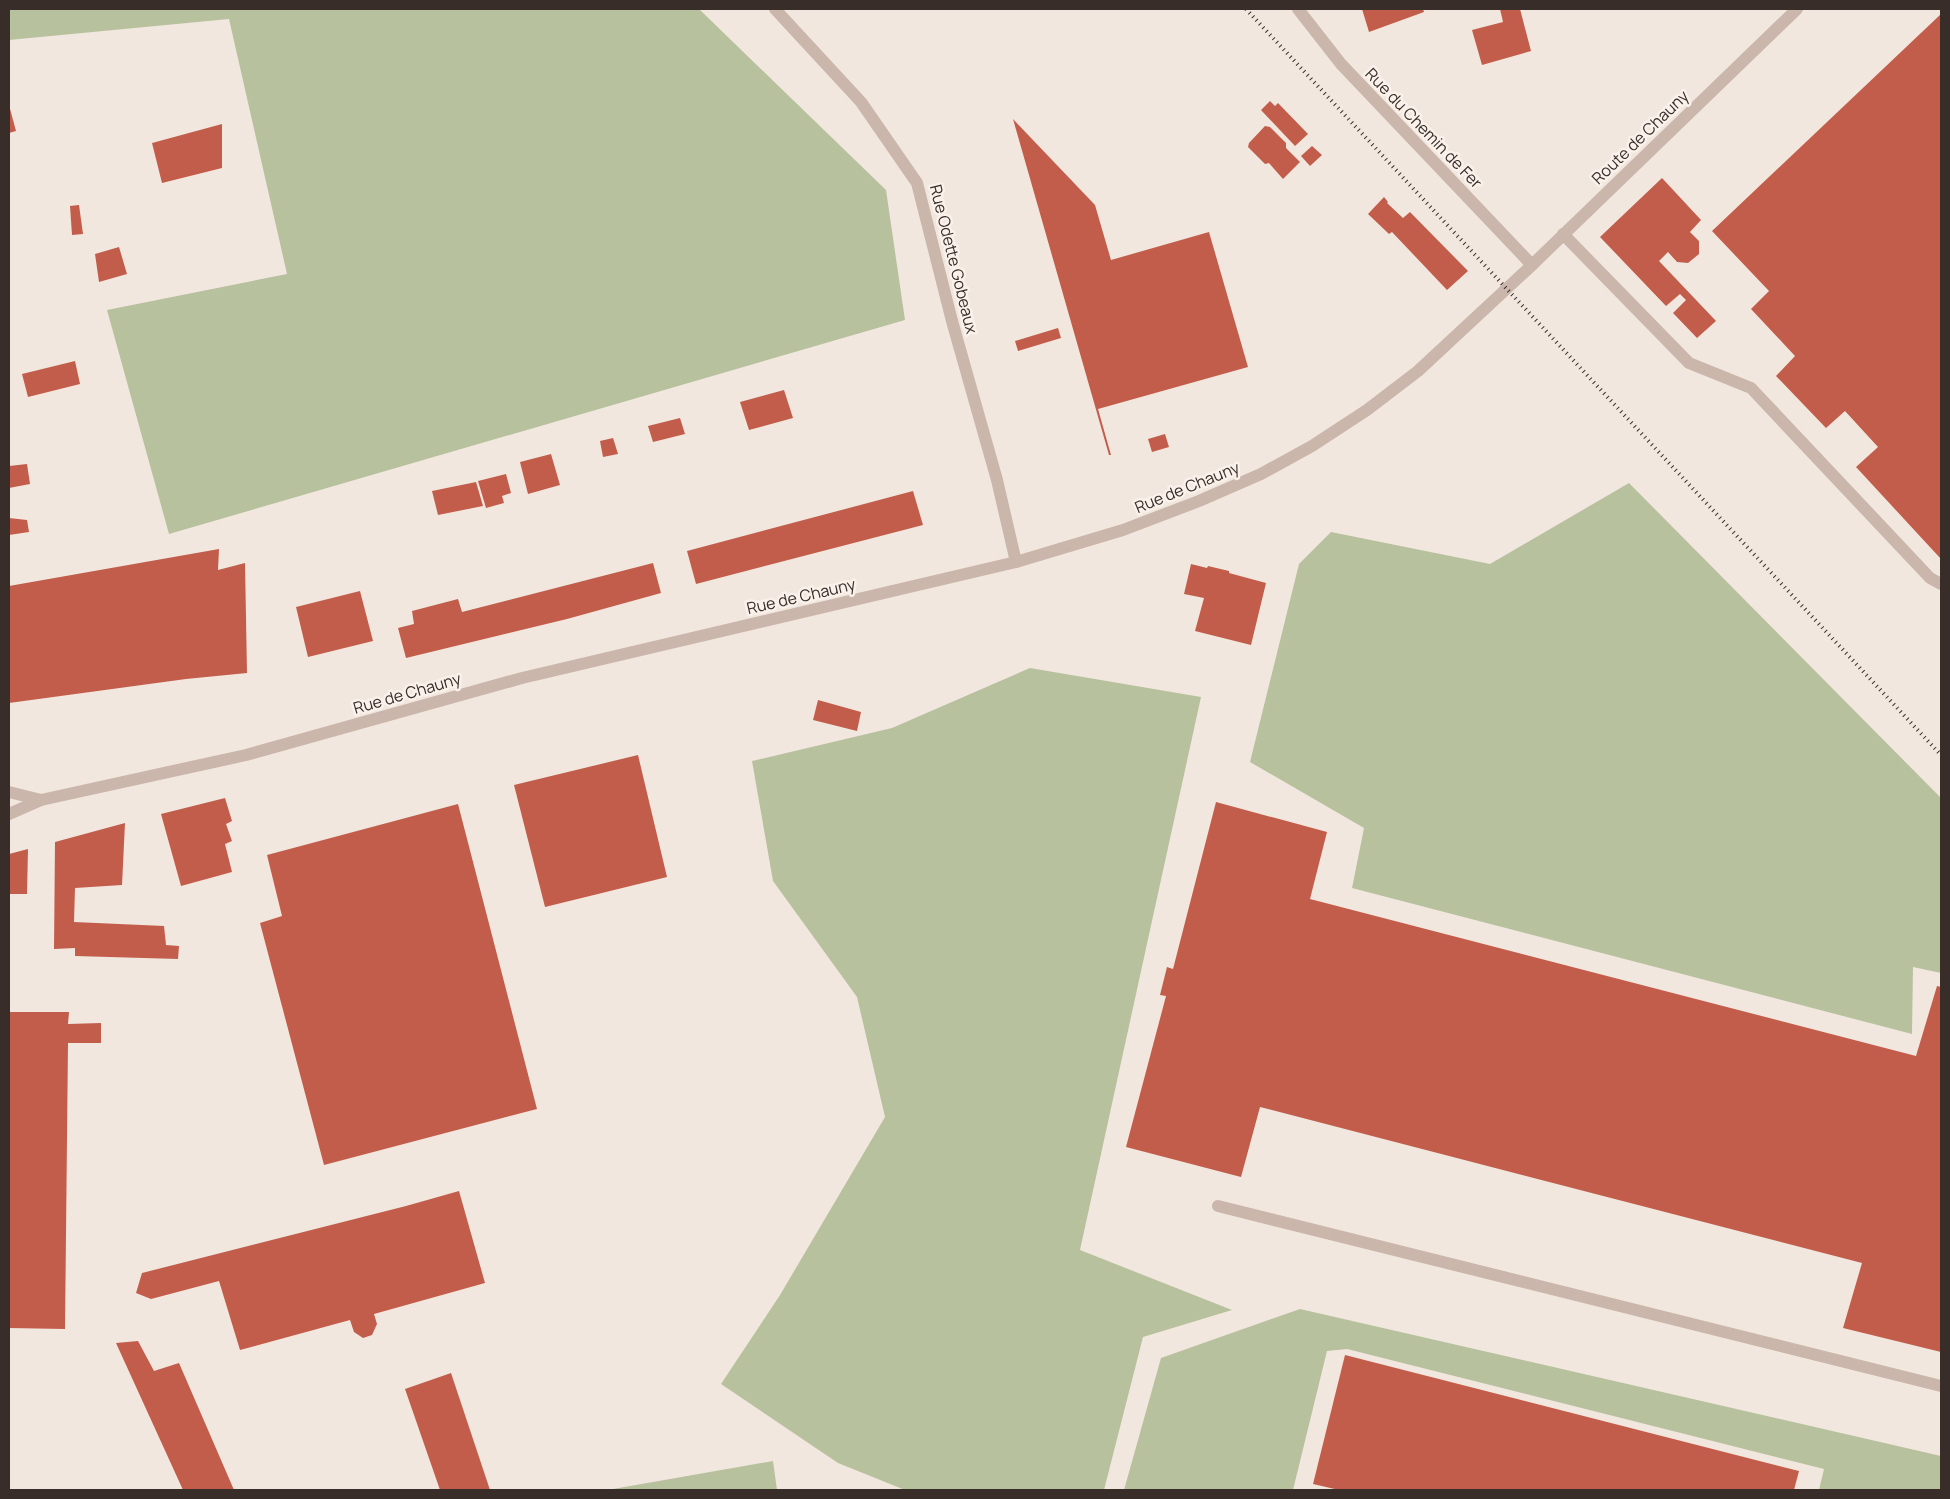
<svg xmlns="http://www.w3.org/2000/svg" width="1950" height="1499" font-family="Manrope,sans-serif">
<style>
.green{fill:#b8c19e}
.building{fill:#c35d4b}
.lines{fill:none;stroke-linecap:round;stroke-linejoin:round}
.minor{stroke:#cab6aa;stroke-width:12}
.rail{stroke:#382d29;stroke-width:4;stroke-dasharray:1 4;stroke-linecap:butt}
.labels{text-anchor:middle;stroke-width:5;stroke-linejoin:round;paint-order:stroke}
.street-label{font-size:16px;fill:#382d29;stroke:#faf1eb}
</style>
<rect width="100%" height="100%" fill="#f2e7de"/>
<g class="green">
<polygon points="9,9 699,9 886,190 905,320 169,534 107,310 287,274 229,19 9,40"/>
<polygon points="1629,483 1941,798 1941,973 1913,967 1912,1034 1352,888 1364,828 1250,762 1299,564 1331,532 1490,564"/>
<polygon points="1030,668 1201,697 1080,1250 1232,1310 1143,1337 1104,1490 905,1490 838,1463 721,1384 780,1295 885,1117 857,997 773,881 752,761 892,728"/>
<polygon points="1300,1309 1941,1456 1941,1490 1819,1490 1824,1469 1347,1349 1327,1351 1293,1490 1124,1490 1161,1358"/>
<polygon points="773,1461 777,1490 613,1490 613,1489"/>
</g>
<g class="building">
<polygon points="1362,9 1423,9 1424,12 1369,32"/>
<polygon points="1500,9 1520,9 1531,51 1482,65 1472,30 1503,22"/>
<polygon points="1941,14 1941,559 1856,467 1878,447 1845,411 1826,428 1776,376 1795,356 1751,309 1769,291 1712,231"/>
<polygon points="1270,101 1275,106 1278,103 1308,134 1295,146 1261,110"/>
<polygon points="9,105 16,131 9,133"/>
<polygon points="1013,119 1095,205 1111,260 1209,232 1248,367 1098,409 1111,455 1109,455"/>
<polygon points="222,124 222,168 162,183 152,143"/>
<polygon points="1265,126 1270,127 1286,143 1286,148 1300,162 1283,179 1269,163 1265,164 1248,147 1249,143"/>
<polygon points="1312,146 1322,155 1310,166 1301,156"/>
<polygon points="1662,178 1701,220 1690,232 1699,241 1699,254 1688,263 1677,262 1668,252 1659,261 1716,321 1697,338 1673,313 1686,300 1680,294 1666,306 1600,237"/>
<polygon points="1384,197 1388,202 1387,203 1403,218 1410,212 1468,271 1447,290 1392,232 1389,234 1368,214"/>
<polygon points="79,205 83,234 72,235 70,206"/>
<polygon points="119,247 127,274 99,282 95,254"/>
<polygon points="1058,328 1061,338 1018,351 1015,341"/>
<polygon points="75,361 80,384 28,397 22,374"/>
<polygon points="784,390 793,418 749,430 740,402"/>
<polygon points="680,418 685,434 653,442 648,426"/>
<polygon points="1165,434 1169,447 1152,452 1148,439"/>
<polygon points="613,438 618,454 603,457 600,441"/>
<polygon points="551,454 560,485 528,494 520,462"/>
<polygon points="27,464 30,484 9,488 9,466"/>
<polygon points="506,474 511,493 502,496 504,503 486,508 478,481"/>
<polygon points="476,482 483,506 438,515 432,491"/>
<polygon points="913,491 923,525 696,584 687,551"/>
<polygon points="9,518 27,520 29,532 9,535"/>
<polygon points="219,549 218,570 245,563 247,673 186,679 9,703 9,586"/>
<polygon points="653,563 661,593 567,619 406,658 398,628 414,624 412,611 458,599 462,612"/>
<polygon points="1191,564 1207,568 1208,566 1229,571 1229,573 1266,583 1251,645 1195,631 1204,598 1184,594"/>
<polygon points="360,591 373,641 308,657 296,607"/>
<polygon points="818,700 861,712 857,731 813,720"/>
<polygon points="638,755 667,877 545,907 514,785"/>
<polygon points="225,798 232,821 226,824 232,841 225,844 232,872 181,886 161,814"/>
<polygon points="1216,802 1327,832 1310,899 1916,1056 1937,986 1941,987 1941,1352 1843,1328 1862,1263 1260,1107 1241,1177 1126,1147 1166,996 1160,995 1167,967 1173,969"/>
<polygon points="458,804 537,1109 324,1165 260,923 282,916 267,855"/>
<polygon points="125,823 122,885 75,888 74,922 164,926 166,945 179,946 178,959 75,956 75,948 54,949 55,842"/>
<polygon points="28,849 27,894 9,894 9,854"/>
<polygon points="9,1012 69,1012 68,1024 101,1023 101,1043 68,1043 65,1329 9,1328"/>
<polygon points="459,1191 485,1283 374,1314 377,1324 372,1335 363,1338 354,1332 350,1320 240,1350 219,1281 151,1299 136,1293 142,1273 406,1206"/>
<polygon points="138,1341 154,1371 179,1363 234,1490 183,1490 116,1343"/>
<polygon points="1345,1355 1799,1471 1794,1490 1339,1490 1313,1484"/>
<polygon points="451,1373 490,1490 440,1490 405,1389"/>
</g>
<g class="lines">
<g class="minor">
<polyline points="775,9 861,102 917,183 952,321 997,480 1016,562"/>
<polyline points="1298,9 1341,64 1532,265"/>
<polyline points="1563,234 1689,363 1751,388 1930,578 1941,584"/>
<polyline points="9,792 41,800"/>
<polyline points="9,814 41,800 246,755 522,678 1016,562 1123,530 1199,501 1261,474 1312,446 1367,410 1418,371 1532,265 1797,9"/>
<polyline points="1218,1206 1941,1386"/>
</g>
<polyline class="rail" points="1246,9 1941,755"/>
</g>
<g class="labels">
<g class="street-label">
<text transform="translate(1424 128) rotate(46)" y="6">Rue du Chemin de Fer</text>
<text transform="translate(1640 137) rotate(-44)" y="6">Route de Chauny</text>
<text transform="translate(954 259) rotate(76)" y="6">Rue Odette Gobeaux</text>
<text transform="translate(1187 487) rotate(-22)" y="6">Rue de Chauny</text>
<text transform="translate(801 596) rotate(-13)" y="6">Rue de Chauny</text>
<text transform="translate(407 693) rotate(-16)" y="6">Rue de Chauny</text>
</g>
</g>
<rect width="1950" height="1499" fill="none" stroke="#382d29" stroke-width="20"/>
</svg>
